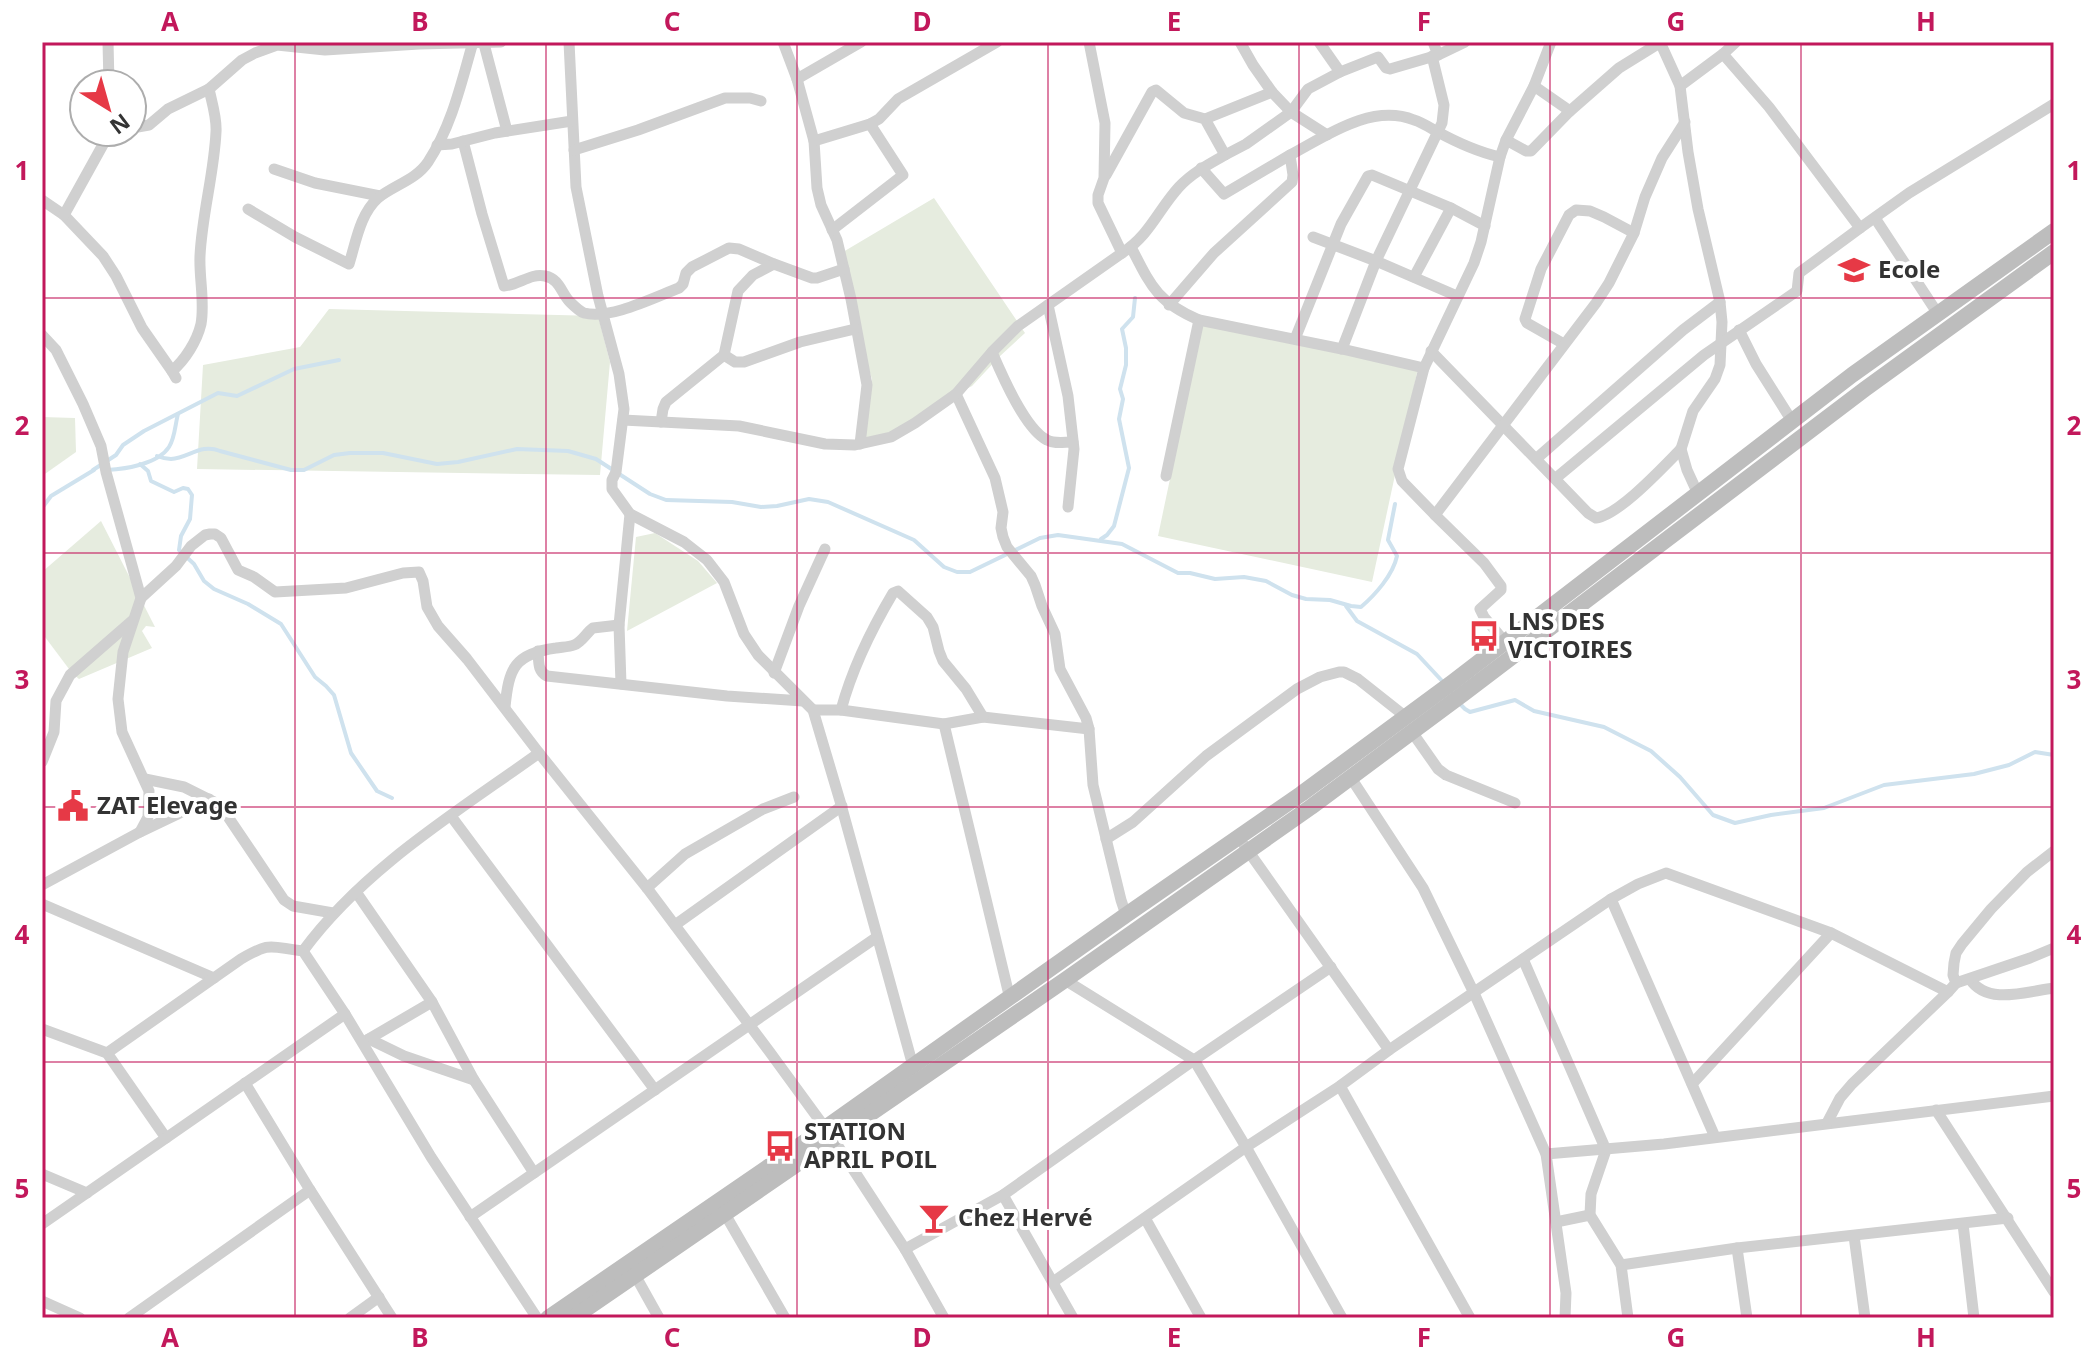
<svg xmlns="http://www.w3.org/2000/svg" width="2096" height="1360" font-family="'Noto Sans',sans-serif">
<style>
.green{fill:#e6ecdf}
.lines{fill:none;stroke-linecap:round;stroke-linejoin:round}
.stream{stroke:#cfe2ee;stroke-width:4}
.street{stroke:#d0d0d0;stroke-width:11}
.secondary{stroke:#bdbdbd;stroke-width:16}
.grid{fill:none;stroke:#c2185b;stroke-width:2;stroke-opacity:0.55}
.labels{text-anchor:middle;stroke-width:8;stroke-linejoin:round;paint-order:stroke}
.poi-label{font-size:24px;font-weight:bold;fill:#333;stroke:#fff;text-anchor:start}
.neatline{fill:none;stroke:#c2185b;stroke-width:3}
.grid-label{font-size:26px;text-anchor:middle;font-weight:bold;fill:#c2185b}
</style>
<rect width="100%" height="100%" fill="#fff"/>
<g class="green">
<polygon points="934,198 1025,333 999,357 972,386 935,406 890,435 863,441 872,379 864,354 843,252"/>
<polygon points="329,309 598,316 610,362 600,475 197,469 203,365 300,347"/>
<polygon points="1203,322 1418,368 1372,582 1158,536"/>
<polygon points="42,417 75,418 76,452 42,476"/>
<polygon points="101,521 155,627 146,626 142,631 152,648 79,679 72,673 42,633 42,572"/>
<polygon points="655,533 698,561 717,583 627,631 636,537"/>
</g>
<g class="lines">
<g class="stream">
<path d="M157 456C162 458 167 459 171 459 189 458 201 443 220 451L291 470H304L334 455 350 453H383L437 464 458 462 517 449 568 451 596 459 650 494 666 500 732 502 761 507 777 506 809 499 828 502 914 540 944 567 957 572H970L1040 538 1058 535 1122 544 1178 573H1190L1215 579 1244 577 1266 581 1292 595 1306 599 1330 600 1351 606 1361 607C1375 595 1393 575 1397 556L1388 540 1395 504"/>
<polyline points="140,464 148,471 151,481 174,492 183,488 188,489 192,495 190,519 181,536 179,550 194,564 204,581 214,589 248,604 281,624 315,677 326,686 334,695 351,753 377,791 392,798"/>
<polyline points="93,470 116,455 123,445 144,431 218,393 237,396 294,369 339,360"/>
<path d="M107 470C126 469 158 464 169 447 175 438 175 425 178 414"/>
<polyline points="42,508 51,496 94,470"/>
<polyline points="1101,539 1107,535 1114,526 1129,468 1119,419 1123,399 1120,389 1126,365 1126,348 1122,329 1133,317 1135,298"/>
<polyline points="1346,606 1357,621 1417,654 1444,683"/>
<polyline points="1459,703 1465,709 1470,712 1515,700 1534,711 1604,727 1651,751 1680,777 1713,815 1735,823 1771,815 1824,808 1884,785 1974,774 2009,765 2035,752 2054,755"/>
</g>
<g class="street">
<polyline points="108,42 109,84"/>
<polyline points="569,42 576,187 598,296 619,374 624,409 616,472 612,480 612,489 630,514 684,542 707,560 724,582 744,634 758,655 813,710 840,801 913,1066"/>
<polyline points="783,42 797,79 814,141 817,188 821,205 837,240 851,299 867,385 860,444"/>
<polyline points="1240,42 1253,65 1272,92"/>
<polyline points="1319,42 1340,72"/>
<polyline points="1433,42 1438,55"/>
<polyline points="1660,42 1680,86 1688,152 1698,209 1720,302 1722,322 1720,365 1715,379 1693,411 1681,449 1687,470 1698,494"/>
<polyline points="484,44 507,131"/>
<polyline points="1723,54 1736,42"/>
<polyline points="797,79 861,42"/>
<polyline points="1534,86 1570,111 1619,68 1661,42"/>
<polyline points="1680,86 1723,54 1769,107 1860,228 1909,193 2054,104"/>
<polyline points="1205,119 1272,92 1291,112 1327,135"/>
<polyline points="132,128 149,125 168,109 209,89 242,60 255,53 277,45 325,50 419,44 501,42"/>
<polyline points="1506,140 1526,151 1531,151 1570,111"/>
<path d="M463 141 482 214 504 286C519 285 530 273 545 276 560 279 561 293 570 302 574 306 579 311 584 313 610 320 655 297 679 288L683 284 686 273 692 267 729 248 739 249 774 264"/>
<polyline points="814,141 870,124 879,119 898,99 997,42"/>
<polyline points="437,145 452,144 495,133 572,121"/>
<polyline points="574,150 638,130 725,98 750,98 761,101"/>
<polyline points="1225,155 1246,144 1291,112 1308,89 1340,72 1378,57 1386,68 1390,69 1438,55 1465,42"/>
<polyline points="1201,168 1224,194 1290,155"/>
<polyline points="274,169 315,183 380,196"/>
<path d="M1106 175 1152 92 1156 90 1184 113 1205 119 1225 155C1209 164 1192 173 1179 187 1158 210 1150 235 1122 253"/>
<polyline points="42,200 64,215 103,256 116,276 142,328 172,371"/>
<path d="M248 209 295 237 349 264C356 242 360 214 378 198 394 185 416 180 428 162 452 125 461 84 473 42"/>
<polyline points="64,215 110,132"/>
<polyline points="1875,218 1938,314"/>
<polyline points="832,230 903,175 870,124"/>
<polyline points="1313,237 1376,261 1457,296"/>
<path d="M1131 247C1151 286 1157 302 1199 320L1342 349 1424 368"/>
<polyline points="1414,277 1451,208"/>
<polyline points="1048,305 1068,396 1074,449 1068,507"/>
<path d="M1169 305 1214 253 1292 182 1293 175 1290 155C1326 136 1371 103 1414 120 1421 122 1429 127 1436 131 1456 142 1478 152 1500 157"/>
<polyline points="1739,330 1756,364 1792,421"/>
<polyline points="42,335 56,350 83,404 101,446 106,472 141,598 123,652 118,699 122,732 149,791 148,817 140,832"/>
<polyline points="1295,339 1341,224 1368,176 1372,175 1451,208 1485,226"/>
<polyline points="1564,344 1527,323 1525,319 1541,269 1569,215 1576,210 1590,211 1604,217 1634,233"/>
<polyline points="1342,349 1376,261 1442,123 1444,105 1432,56"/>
<path d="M1431 351 1588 513 1596 518C1619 515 1663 467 1681 449"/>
<path d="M992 352C1002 375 1025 429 1047 440 1054 444 1064 442 1073 442"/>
<polyline points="724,355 735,362 744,362 800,342 855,329"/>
<path d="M176 378 172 371C185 360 197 341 201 324 205 302 199 278 200 256 202 214 214 174 216 132 217 118 212 103 209 89"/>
<polyline points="956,394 995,478 1003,512 1001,528 1003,537 1007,547 1031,576 1035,585 1042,606 1055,634 1060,669 1086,718 1089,729 1093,785 1121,900 1126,915"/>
<polyline points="623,420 739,426 825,444 855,445 891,437 915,423 956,394 992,352 1018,326 1122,253 1098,203 1098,195 1104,178 1105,123 1089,42"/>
<polyline points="661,422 663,409 666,402 724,355 738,291 753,275 774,264 812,278 817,278 844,269"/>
<polyline points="1536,459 1683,330 1720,302"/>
<polyline points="1166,476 1199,320"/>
<polyline points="1556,478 1704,355 1797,291 1799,273 1860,228"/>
<polyline points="1435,515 1402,481 1398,469 1424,368 1474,263 1481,242 1500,157 1506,140 1534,86 1551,42"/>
<polyline points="141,598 176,566 191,546 205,535 210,534 215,534 221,538 238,570 254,577 275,592 346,588 403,573 419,572 423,581 427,607 438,626 467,659 539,753 647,888 769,1051 834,1140 905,1249 944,1318"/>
<polyline points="1505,642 1484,617 1480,609 1501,590 1501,586 1484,563 1435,515 1596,303 1609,283 1634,233 1645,197 1662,158 1685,122"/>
<path d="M538 651C539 661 537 671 547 676L727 696 803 701"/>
<polyline points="774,673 799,606 825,549"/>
<polyline points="621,684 619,625 630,514"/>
<path d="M505 707C509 668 514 654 556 648 562 647 569 647 574 645 582 642 586 633 593 628L619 625"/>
<polyline points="813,710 841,710 944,724 983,717 1089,729"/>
<path d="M841 710C852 669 871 630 893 593L898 591 927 617 933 627 939 651 943 661 966 689 983 717"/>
<polyline points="944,724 1010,999"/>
<polyline points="1412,732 1438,769 1446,775 1515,803"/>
<polyline points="42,762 54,732 56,701 70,675 132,621"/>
<polyline points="1351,778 1423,888 1474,993 1546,1154 1566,1293 1565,1318"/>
<polyline points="145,779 184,787 220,805 284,900 293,906 333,913"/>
<polyline points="451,816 655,1090"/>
<polyline points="1106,839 1133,822 1206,756 1297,689 1320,677 1339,672 1344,672 1358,679 1406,717"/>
<polyline points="1244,845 1389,1050"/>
<polyline points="42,885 140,832 209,799"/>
<polyline points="647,888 685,854 763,809 794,797"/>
<polyline points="356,892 432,1002 474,1080 534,1173"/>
<polyline points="1611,899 1715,1137"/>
<polyline points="42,904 214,978"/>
<polyline points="675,925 842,806"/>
<path d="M303 951C364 868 457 812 539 753"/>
<polyline points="1523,959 1606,1150 1591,1194 1590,1215 1621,1265 1628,1318"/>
<path d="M1970 979C1987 1006 2028 991 2054 988"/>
<polyline points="1065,980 1194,1060 1246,1147 1342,1318"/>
<polyline points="1956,983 2030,958 2054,948"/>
<polyline points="1948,992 1956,983 1953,975 1954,963 1956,953 1962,944 1991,909 2027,872 2054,851"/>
<polyline points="42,1029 107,1053 166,1138"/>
<polyline points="369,1039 404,1056 474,1080"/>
<polyline points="367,1040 432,1002"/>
<path d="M107 1053 241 959C272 941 269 947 303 951L345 1014 431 1157 537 1318"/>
<polyline points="245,1083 310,1190 392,1318"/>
<polyline points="1692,1084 1831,933"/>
<polyline points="1340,1086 1470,1318"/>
<polyline points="1936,1110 2054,1292"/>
<polyline points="1546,1154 1664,1144 2054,1096"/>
<polyline points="42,1174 87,1193"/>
<polyline points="1003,1195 1073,1318"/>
<polyline points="725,1214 785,1318"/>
<polyline points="470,1217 877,937"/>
<polyline points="1145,1218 1201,1318"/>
<polyline points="1556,1222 1590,1215"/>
<polyline points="42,1224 345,1014"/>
<polyline points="1963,1224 1974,1318"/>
<polyline points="1854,1236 1865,1318"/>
<polyline points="1737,1248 1747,1318"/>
<polyline points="905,1249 1003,1195 1194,1060 1331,967"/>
<polyline points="1621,1265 1737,1248 2008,1218"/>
<polyline points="635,1275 659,1318"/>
<polyline points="1053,1282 1246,1147 1340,1086 1389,1050 1611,899 1638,884 1666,873 1831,933 1948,992 1852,1084 1840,1098 1827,1123"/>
<polyline points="42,1301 80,1318"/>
<polyline points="129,1318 310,1190"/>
<polyline points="350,1318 379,1297"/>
</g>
<g class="secondary">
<polyline points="548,1318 825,1128 1126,915 1301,794 1453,682 1852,375 2054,231"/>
<polyline points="573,1318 1065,980 1311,807 1463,694 1865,389 2054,252"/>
</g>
</g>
<path class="grid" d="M295 42V1318M546 42V1318M797 42V1318M1048 42V1318M1299 42V1318M1550 42V1318M1801 42V1318M42 298H2054M42 553H2054M42 807H2054M42 1062H2054"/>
<defs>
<symbol id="school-bare" viewBox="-9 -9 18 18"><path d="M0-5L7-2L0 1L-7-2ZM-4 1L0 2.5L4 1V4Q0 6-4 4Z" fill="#e63946" stroke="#fff" stroke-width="2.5" paint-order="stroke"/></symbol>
<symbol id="bus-bare" viewBox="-9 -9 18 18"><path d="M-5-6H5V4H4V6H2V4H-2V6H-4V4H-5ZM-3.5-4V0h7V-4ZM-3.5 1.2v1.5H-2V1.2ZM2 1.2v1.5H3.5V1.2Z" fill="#e63946" stroke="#fff" stroke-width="2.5" paint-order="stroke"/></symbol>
<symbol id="civic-bare" viewBox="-9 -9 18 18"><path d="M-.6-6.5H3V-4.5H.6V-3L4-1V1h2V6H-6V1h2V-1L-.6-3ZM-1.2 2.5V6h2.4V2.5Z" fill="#e63946" stroke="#fff" stroke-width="2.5" paint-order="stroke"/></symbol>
<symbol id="bar-bare" viewBox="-9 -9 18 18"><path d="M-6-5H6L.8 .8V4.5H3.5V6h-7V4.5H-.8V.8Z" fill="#e63946" stroke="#fff" stroke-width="2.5" paint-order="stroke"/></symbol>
</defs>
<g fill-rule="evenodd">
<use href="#school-bare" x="1832" y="248" width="44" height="44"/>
<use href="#bus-bare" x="1462" y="614" width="44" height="44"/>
<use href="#civic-bare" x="51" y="784" width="44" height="44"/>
<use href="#bus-bare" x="758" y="1124" width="44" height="44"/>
<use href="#bar-bare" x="912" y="1196" width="44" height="44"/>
</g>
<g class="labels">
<g class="poi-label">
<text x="1878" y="278">Ecole</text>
<text x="1508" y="630">LNS DES<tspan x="1508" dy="28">VICTOIRES</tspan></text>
<text x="97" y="814">ZAT Elevage</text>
<text x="804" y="1140">STATION<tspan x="804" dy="28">APRIL POIL</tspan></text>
<text x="958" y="1226">Chez Hervé</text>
</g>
</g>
<rect width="2096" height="1360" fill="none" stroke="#ffffff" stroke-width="88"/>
<g transform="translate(108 108) rotate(143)"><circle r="38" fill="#ffffff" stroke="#adadad" stroke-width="2"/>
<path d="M0-6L14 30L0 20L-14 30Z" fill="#e63946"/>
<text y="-12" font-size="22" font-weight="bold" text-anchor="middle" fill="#333333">N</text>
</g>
<rect x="44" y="44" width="2008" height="1272" class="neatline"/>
<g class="grid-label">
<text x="170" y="31">A</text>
<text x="420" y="31">B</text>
<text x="672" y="31">C</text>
<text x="922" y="31">D</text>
<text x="1174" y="31">E</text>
<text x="1424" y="31">F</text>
<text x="1676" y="31">G</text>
<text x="1926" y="31">H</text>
<text x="22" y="180">1</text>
<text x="2074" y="180">1</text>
<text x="22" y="435">2</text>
<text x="2074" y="435">2</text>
<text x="22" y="689">3</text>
<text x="2074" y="689">3</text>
<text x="22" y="944">4</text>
<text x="2074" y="944">4</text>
<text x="22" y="1198">5</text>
<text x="2074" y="1198">5</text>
<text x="170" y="1347">A</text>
<text x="420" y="1347">B</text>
<text x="672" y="1347">C</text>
<text x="922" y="1347">D</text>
<text x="1174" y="1347">E</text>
<text x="1424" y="1347">F</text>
<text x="1676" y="1347">G</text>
<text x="1926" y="1347">H</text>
</g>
</svg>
